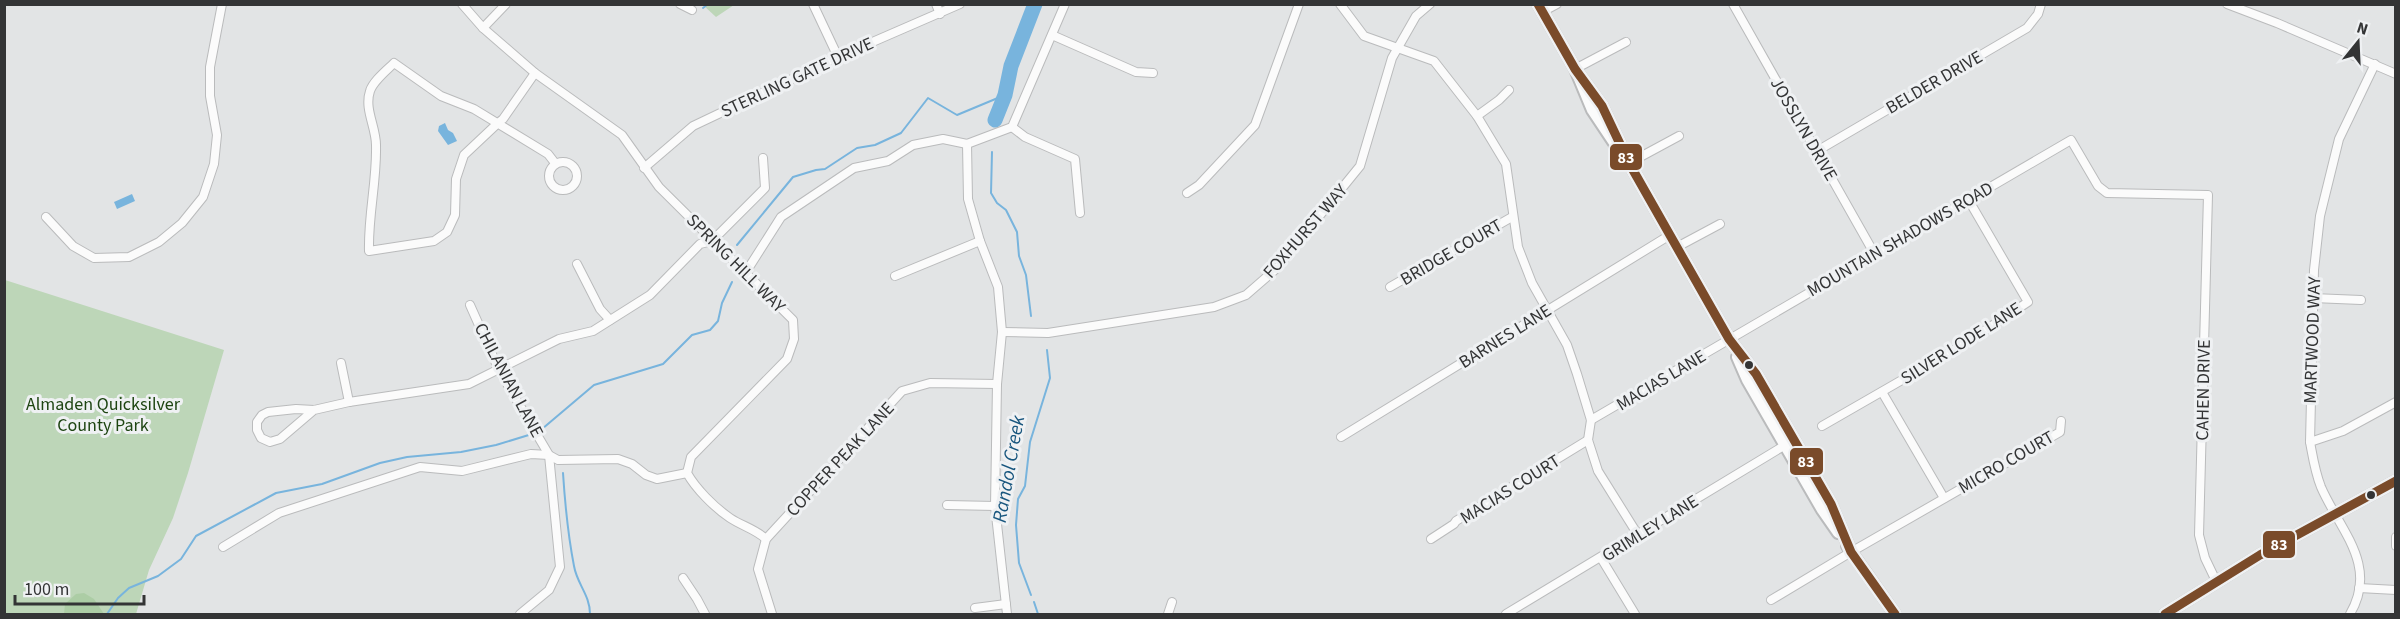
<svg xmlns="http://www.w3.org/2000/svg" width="2400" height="619" font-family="'Source Sans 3',sans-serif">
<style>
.green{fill:#bdd6b8}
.forest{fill:#accda5}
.water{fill:#78b4dd}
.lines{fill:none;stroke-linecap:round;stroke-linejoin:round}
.stream{stroke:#78b4dd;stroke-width:2}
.river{stroke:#78b4dd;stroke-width:15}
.street-casing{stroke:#babbbc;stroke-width:10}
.secondary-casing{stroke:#babbbc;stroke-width:14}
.street{stroke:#fbfbfb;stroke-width:8}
.secondary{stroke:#fbfbfb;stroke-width:10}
.bus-1-casing{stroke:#eff1f3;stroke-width:14}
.bus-1{stroke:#7a4b2a;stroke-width:9}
.bus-dot{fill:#333435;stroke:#eff1f3;stroke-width:2}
.labels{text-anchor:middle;stroke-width:6;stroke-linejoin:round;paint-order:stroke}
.street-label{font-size:18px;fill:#333435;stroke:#eff1f3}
.park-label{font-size:18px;fill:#1e4512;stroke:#eff1f3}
.water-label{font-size:20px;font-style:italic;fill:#18567e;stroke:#eff1f3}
.line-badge{stroke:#eff1f3;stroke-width:2}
.badge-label{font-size:16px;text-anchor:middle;font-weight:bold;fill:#fff}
</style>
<rect width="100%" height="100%" fill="#e2e4e5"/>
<g class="green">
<polygon points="703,5 734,5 716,17"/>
<polygon points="5,280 224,350 188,473 173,518 149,570 136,614 5,614"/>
</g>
<polygon class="forest" points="84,593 94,599 104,614 64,614 65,604 76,594"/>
<g class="water">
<polygon points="445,123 448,130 453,133 457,141 448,145 438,131 439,126"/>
<polygon points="132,194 135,201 117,209 114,202"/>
</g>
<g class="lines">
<g class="stream">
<polyline points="703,8 708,4"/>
<polyline points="992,152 991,193 997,203 1006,210 1017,232 1019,256 1026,275 1031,316"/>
<polyline points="737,245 793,177 816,170 825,169 857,148 875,145 901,133 928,98 957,115 1005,95"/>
<polyline points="542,429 594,385 663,364 692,335 710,330 718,321 722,303 732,282"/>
<path d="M563 473C565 504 568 535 574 566 577 584 590 595 590 614"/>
<polyline points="1031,595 1019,563 1016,525 1018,499 1025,486 1030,442 1050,378 1047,350"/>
<polyline points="1034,602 1038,614"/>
<polyline points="107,614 118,598 129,588 158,576 181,559 196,536 276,493 322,484 380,463 407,457 461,452 496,445 532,434"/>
</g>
<polyline class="river" points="995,120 1005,95 1011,66 1035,4"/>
<defs>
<g id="street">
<path d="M462 4 483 28 535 73 622 135 659 187 793 320 794 339 787 359 691 457 687 473C696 489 714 507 730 518 742 526 755 529 766 539"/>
<polyline points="680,4 692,10"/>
<polyline points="813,4 838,57"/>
<polyline points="936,4 940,14"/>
<polyline points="1340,4 1364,36 1434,61 1477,116 1506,164 1518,247 1532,283 1567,345 1577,374 1591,420 1588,440 1598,471 1638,535"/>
<polyline points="1733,4 1874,253"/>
<polyline points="2227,4 2277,23 2396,74"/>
<polyline points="1542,12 1557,4"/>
<polyline points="483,28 506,4"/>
<polyline points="1052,35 1136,72 1153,73"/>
<polyline points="1575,69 1626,42"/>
<path d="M535 73 503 119 498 123 464 155 456 179 455 215 447 232 434 241 369 251C368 215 377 181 376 145 376 127 364 109 370 91 373 81 387 70 394 63L441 96 474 109 548 154 555 163"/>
<polyline points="1477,116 1499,100 1509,90"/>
<polyline points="1012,127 1025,137 1075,159 1080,213"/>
<polyline points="967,144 968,199 980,241 998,287 1002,332 997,384 995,506 1007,614"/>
<polyline points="1817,151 2027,28 2038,14 2041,4"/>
<circle cx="563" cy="176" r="14"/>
<polyline points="1629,163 1679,136"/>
<polyline points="644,168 693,126 838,57 960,4"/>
<polyline points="1187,193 1199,185 1255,125 1299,4"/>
<polyline points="46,217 73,246 94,258 129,257 159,242 182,223 203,197 214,164 217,135 210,96 210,67 222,4"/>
<polyline points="1677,247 1720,224"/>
<polyline points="577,264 600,309 610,320"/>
<polyline points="746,272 781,217 854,168 888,161 913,145 943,139 967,144 1012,127 1065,4"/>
<polyline points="895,276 980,241"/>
<polyline points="1390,287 1512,217"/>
<polyline points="2313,298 2361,300"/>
<polyline points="470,305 499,370 549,455 560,567 549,590 520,614"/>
<polyline points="1002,332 1048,333 1214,307 1246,295 1277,268 1360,166 1392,58 1416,16 1430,4"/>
<polyline points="341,363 349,402"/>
<polyline points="1882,392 1944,498"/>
<polyline points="314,410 280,439 270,442 261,438 257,430 257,422 262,415 268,412 296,409 314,410 349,402 469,384 559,339 593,331 650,295 700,244 712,241 765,188 763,158"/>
<polyline points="1591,420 2071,140 2098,186 2107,193 2208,195 2199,535 2205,558 2216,581"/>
<polyline points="1822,426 1961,346 2028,302 1968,199"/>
<polyline points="1341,437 1670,235"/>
<polyline points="2310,442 2343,431 2396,402"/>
<polyline points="947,505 995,506"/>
<polyline points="2396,537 2396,546"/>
<polyline points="1431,539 1454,524 1456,521 1588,440"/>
<polyline points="223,547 279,513 420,467 462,471 531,454 549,455 558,460 618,459 632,464 646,475 657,479 687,473"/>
<polyline points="1601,558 1635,614"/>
<polyline points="683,578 697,599 705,614"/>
<polyline points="2359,588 2396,590"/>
<polyline points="1771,600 1851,552 2060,432 2061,421"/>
<polyline points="975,608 1006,604"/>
<polyline points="772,614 758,569 766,539 902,391 930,383 997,384"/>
<polyline points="1168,614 1172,602"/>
<polyline points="1506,614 1787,444"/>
<path d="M2350 614C2379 565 2339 529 2321 487 2315 472 2313 458 2310 442L2314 270 2320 216 2339 139 2375 64"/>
</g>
<g id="secondary">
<polyline points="1538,4 1575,69 1592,110 1618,149"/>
<polyline points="1575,69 1602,106 1629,163 1729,339 1756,374 1831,504 1851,552"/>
<polyline points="1737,357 1747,380 1822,510 1838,533"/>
<polyline points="1847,546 1895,614"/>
<polyline points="2165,614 2260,555 2396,481"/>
</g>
</defs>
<use href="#street" class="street-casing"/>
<use href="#secondary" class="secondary-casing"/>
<use href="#street" class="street"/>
<use href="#secondary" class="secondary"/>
<defs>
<g id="bus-1">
<polyline points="1538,4 1575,69 1602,106 1629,163 1729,339 1756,374 1831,504 1851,552 1895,614"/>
<polyline points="2165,614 2260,555 2396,481"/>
</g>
</defs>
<use href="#bus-1" class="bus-1-casing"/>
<use href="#bus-1" class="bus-1"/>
</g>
<g class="bus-dot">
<circle cx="1749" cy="365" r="5"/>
<circle cx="2371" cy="495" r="5"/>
</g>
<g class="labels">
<g class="street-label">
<text transform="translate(797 77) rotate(-25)" y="6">STERLING GATE DRIVE</text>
<text transform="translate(1934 82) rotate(-30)" y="6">BELDER DRIVE</text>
<text transform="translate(1804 129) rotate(60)" y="6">JOSSLYN DRIVE</text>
<text transform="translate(1305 231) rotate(-49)" y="6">FOXHURST WAY</text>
<text transform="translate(1900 239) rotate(-30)" y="6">MOUNTAIN SHADOWS ROAD</text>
<text transform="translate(1451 252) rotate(-30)" y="6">BRIDGE COURT</text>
<text transform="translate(736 263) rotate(45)" y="6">SPRING HILL WAY</text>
<text transform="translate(1505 336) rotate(-32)" y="6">BARNES LANE</text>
<text transform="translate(2312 340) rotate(-88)" y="6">MARTWOOD WAY</text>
<text transform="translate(1961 343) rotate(-32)" y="6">SILVER LODE LANE</text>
<text transform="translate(509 380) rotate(62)" y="6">CHILANIAN LANE</text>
<text transform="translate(1661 380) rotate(-31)" y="6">MACIAS LANE</text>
<text transform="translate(2203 390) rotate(-89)" y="6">CAHEN DRIVE</text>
<text transform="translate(840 459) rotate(-47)" y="6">COPPER PEAK LANE</text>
<text transform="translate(2006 462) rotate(-30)" y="6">MICRO COURT</text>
<text transform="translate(1510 489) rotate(-32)" y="6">MACIAS COURT</text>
<text transform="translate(1650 528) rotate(-32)" y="6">GRIMLEY LANE</text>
</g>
<g class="park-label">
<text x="103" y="410">Almaden Quicksilver<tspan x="103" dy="21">County Park</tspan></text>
</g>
<g class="water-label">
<text transform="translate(1008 469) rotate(-80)" y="7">Randol Creek</text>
</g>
</g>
<g class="line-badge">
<rect x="1609" y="143" width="34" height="28" rx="6" fill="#7a4b2a"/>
<rect x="1789" y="447" width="35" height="29" rx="6" fill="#7a4b2a"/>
<rect x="2262" y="530" width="34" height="29" rx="6" fill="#7a4b2a"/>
</g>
<g class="badge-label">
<text x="1626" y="163">83</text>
<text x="1806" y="467">83</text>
<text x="2279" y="550">83</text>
</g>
<rect width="2400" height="619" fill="none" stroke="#333435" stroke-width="12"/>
<g transform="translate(2358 42) rotate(18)" stroke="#eff1f3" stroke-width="4.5" paint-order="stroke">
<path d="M0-4.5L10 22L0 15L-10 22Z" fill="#333435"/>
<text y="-9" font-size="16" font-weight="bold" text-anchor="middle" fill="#333435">N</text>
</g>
<path d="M15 595v9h129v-9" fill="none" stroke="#333435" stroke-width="3"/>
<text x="24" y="595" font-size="18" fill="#333435" stroke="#eff1f3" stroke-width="4.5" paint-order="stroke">100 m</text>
</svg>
